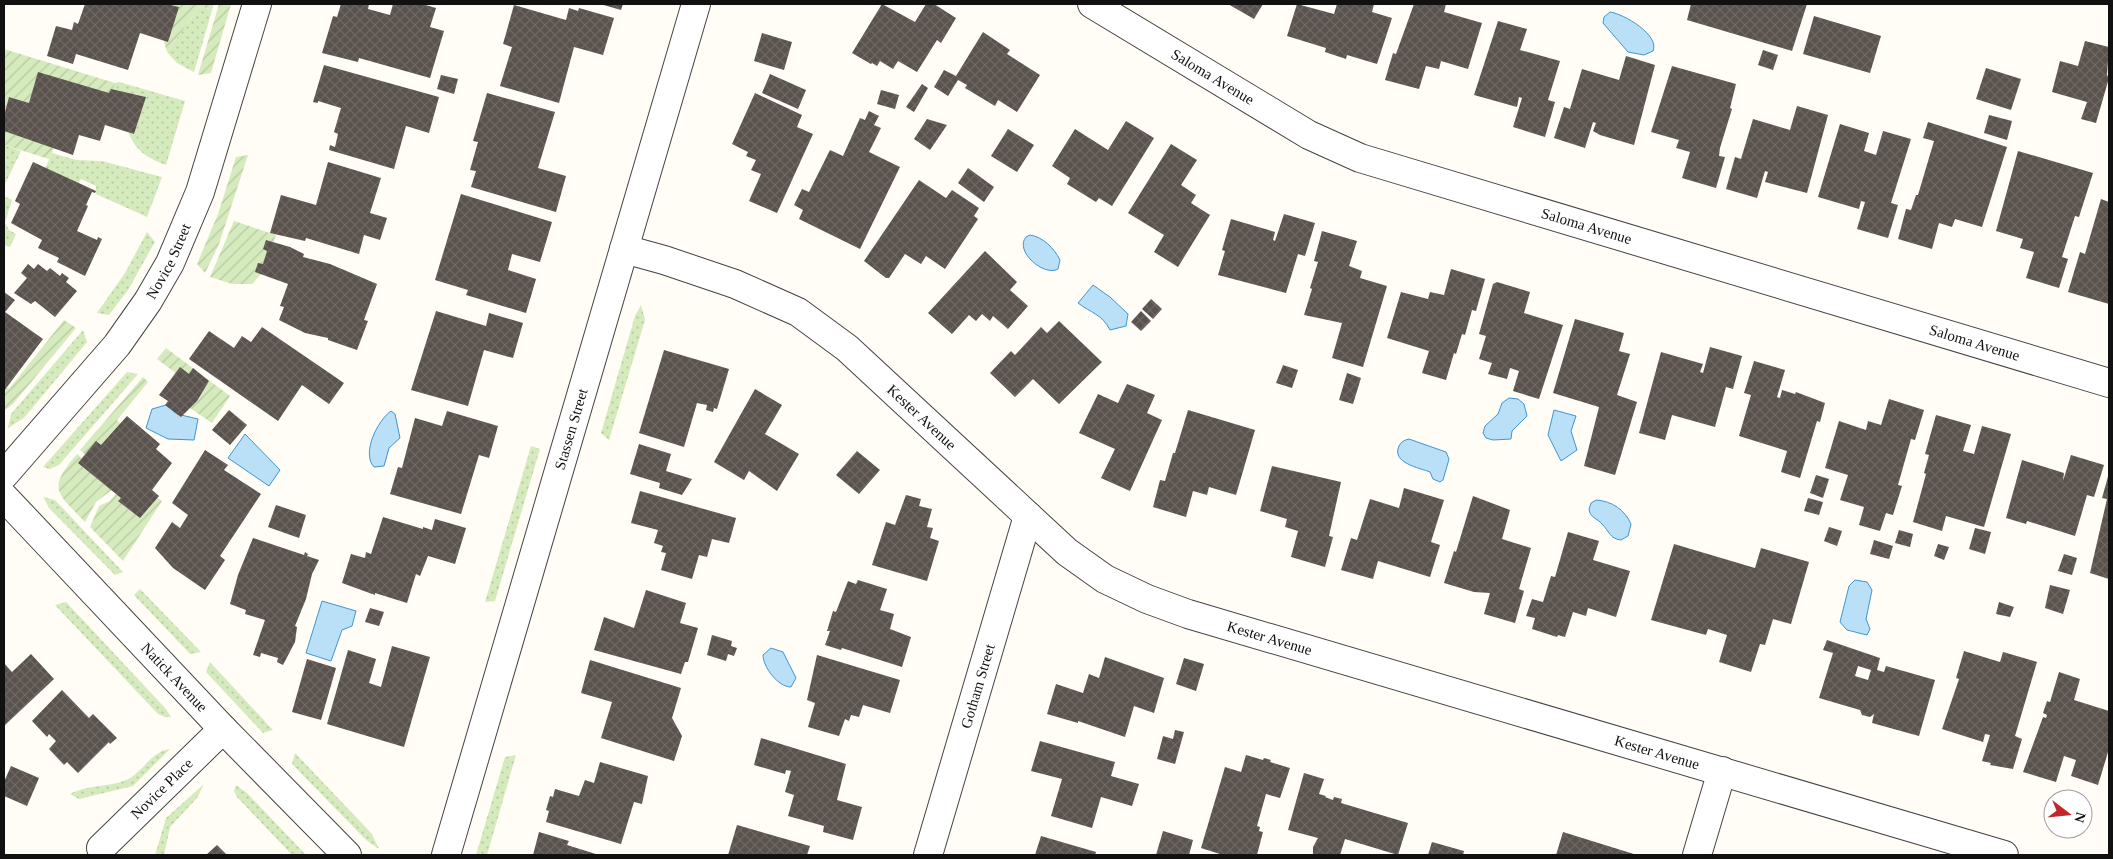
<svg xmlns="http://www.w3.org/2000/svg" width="2113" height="859" font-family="'Times New Roman',serif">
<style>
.grass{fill:url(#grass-dots)}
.garden{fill:url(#garden-furrows)}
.water{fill:#b9e0f7;stroke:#3f96cf}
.building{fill:url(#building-cross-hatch);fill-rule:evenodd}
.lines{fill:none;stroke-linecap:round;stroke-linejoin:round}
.minor-casing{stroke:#444;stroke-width:30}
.minor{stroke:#fff;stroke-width:28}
.labels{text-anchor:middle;stroke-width:5;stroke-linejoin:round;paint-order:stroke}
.street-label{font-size:15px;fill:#111;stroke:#fff}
</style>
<defs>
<pattern id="grass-dots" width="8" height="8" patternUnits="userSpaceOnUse" patternTransform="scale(1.25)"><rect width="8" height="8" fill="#d5ebbd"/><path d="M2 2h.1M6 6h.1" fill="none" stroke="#b6c8a1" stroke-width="1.8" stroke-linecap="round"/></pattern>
<pattern id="garden-furrows" width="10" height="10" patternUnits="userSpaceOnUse" patternTransform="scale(1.25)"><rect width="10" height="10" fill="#d5ebbd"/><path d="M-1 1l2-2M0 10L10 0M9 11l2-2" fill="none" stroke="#b6c8a1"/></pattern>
<pattern id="building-cross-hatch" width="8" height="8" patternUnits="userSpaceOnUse" patternTransform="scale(1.25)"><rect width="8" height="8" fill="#5a524d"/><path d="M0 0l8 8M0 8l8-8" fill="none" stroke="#6d6662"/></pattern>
</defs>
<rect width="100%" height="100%" fill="#fffdf5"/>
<g class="grass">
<polygon points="200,6 212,10 194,72 177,63 167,52"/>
<path d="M119 82 185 101 166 165C147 158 136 151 128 132L134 134 145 97 136 94 134 98 112 92 115 83Z"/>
<polygon points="4,145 21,151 4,186"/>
<polygon points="52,153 76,160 102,161 162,177 147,217 96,194 96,186 81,179 78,185 44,171"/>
<polygon points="4,196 12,200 5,223 9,230 16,234 10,247 4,245"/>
<polygon points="147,232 155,242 128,290 109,315 97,313 125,273"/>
<polygon points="641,305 645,320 609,440 601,433 635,316"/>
<polygon points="83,330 87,342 24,418 8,428 11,414"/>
<polygon points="127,372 138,374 59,465 50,469 43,467"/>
<polygon points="531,446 540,449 495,601 485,602"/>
<polygon points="43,497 55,500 123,572 115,575 49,508"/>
<polygon points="140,589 201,652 190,654 134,595"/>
<polygon points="66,602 166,709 171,717 165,717 158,714 55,605"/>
<polygon points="210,662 273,730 263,733 206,672"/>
<path d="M170 749 133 786 79 799 70 794C92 783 113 788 130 778 145 769 152 751 170 749Z"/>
<polygon points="295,753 372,834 379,849 366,840 292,764"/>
<polygon points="516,755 487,855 476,855 505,757"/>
<polygon points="204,784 197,798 170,827 164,855 155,855 166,818"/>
<polygon points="236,785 247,793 306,855 292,855 237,797 234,791"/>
</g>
<g class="garden">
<polygon points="174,4 214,4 212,10 200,6 167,52 163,38"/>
<polygon points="219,4 231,4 211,73 198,75"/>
<polygon points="4,49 115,83 111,96 31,104 10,97 4,116"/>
<polygon points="4,131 55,146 49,159 4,145"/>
<polygon points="248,155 219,244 205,273 197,264 218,214 236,157"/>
<polygon points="234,221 276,235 263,272 252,284 232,284 210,277"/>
<polygon points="64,320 76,328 13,404 4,411 4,386 9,389"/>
<polygon points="166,348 230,396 212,423 187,406 189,377 177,374 157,359"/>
<polygon points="143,377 148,382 117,420 123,426 103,450 87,456 80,450"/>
<path d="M77 454 113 489 96 502 85 522C56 492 47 489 77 454Z"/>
<polygon points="117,492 155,496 162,501 123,561 90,527 99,506 110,501"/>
</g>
<g class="water">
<path d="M1610 12C1624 14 1660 35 1653 51L1644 55 1628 52 1603 23 1604 17Z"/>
<path d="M1030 235C1043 237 1054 248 1060 260L1058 269C1044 277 1014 251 1026 237Z"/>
<path d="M1093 285 1110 297 1128 314 1126 326 1110 330C1102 314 1091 313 1078 303Z"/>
<polygon points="1509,398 1518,399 1524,404 1527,416 1512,431 1511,439 1493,440 1486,438 1483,433 1485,426 1498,414 1502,403"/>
<polygon points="166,405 177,414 198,419 194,440 168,439 146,428 152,409"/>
<polygon points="1554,410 1576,416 1571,431 1577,450 1561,461 1548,435"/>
<path d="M391 411 395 414 400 438 389 448 384 466 374 467C361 453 378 420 391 411Z"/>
<polygon points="245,434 280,470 269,486 228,458"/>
<path d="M1409 439 1446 452 1449 459 1443 480 1440 482 1433 479 1430 472C1420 468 1391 463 1399 446 1401 442 1404 440 1409 439Z"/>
<path d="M1596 500C1612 501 1625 510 1631 524L1628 536 1621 540C1610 539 1609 531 1602 524 1597 518 1590 518 1589 509L1591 503Z"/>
<polygon points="1855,580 1867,582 1872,590 1866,619 1870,629 1867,635 1847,630 1840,622 1849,586"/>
<polygon points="322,601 356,611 352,626 342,630 331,661 306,653"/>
<path d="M771 648 783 652 796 678 791 687C778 687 763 667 763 655Z"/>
</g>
<g class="building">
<polygon points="85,4 167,4 179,7 168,42 140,33 128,70 76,54 73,64 47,56 56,26 72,30 74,22 78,24"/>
<polygon points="341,4 369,4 368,9 390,15 393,4 422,4 436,8 430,27 444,31 430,78 359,58 358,62 322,53 333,16 337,17"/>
<polygon points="600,4 623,4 621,10"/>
<polygon points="882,4 915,22 926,4 934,4 956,18 941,43 937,40 917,72 898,61 893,69 880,61 877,66 872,63 871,64 852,53"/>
<polygon points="1228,4 1263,4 1254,19"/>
<polygon points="1297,4 1334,14 1337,4 1374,4 1372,12 1392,18 1377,64 1347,55 1346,59 1325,52 1326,48 1287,36"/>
<polygon points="1414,4 1446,4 1444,12 1482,23 1468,69 1441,61 1439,69 1426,66 1419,89 1385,80 1393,53 1396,54"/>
<polygon points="1691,4 1807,4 1792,51 1687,20"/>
<polygon points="514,5 566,20 569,8 578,11 579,8 614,18 603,55 574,47 559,103 500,86 512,47 503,44"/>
<polygon points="1814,16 1881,36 1870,73 1803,54"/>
<polygon points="1498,21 1527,29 1520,50 1560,61 1548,100 1555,102 1545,137 1513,127 1522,98 1519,97 1517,107 1474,95"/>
<polygon points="983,32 1010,50 1007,54 1040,75 1017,112 998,100 995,106 965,88 967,85 958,80 948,96 934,87 944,70 956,76"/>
<polygon points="762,33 792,42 784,70 754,61"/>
<polygon points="2085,41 2109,47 2107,75 2109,78 2096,123 2081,119 2087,102 2052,92 2060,61 2078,66"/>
<polygon points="1763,50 1778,55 1773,70 1758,65"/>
<polygon points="1626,56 1655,65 1634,145 1600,135 1593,131 1596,123 1593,122 1585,148 1554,138 1564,107 1570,109 1582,69 1619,80"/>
<polygon points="324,65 439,97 429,133 406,126 394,169 329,150 330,145 335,147 338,134 334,132 341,108 318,101 318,103 313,102"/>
<polygon points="1672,66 1736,84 1730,108 1732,109 1720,148 1719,156 1725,157 1716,188 1682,178 1690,152 1676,148 1679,140 1651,132"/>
<polygon points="1986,68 2021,79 2011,110 1976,99"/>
<polygon points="38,72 109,93 111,89 146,97 134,134 105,125 100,141 79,135 73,155 4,131 4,116 9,97 29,103"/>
<polygon points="770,74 806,90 798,109 762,93"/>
<polygon points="441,75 458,79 454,94 437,89"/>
<polygon points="922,84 928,88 914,112 906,107"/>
<polygon points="881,90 899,95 895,109 877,104"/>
<polygon points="487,93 555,112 538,168 566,176 556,212 471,187 476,171 470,170 478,142 473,141"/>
<polygon points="755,93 802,115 797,127 813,134 777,213 749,201 761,174 751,170 756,160 746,156 748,152 732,144"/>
<polygon points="1797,106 1828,115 1807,193 1765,182 1768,172 1765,171 1757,198 1726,189 1735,157 1741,159 1753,119 1790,130"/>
<polygon points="869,111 879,116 874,125 881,128 869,152 900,167 860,249 799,219 803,210 794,205 802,189 809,192 830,150 843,156 860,118 865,120"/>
<polygon points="1989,115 2012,121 2007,140 1984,133"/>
<polygon points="927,119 947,125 930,150 914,139"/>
<polygon points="1126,121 1154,138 1112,206 1099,198 1096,202 1067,184 1070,178 1052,166 1075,129 1108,150"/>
<polygon points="1928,122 2007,147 1982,227 1955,219 1952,227 1939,223 1932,249 1898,239 1906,209 1911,210 1916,195 1918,195 1934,141 1923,138"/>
<polygon points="1840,124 1869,133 1864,151 1876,155 1883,131 1911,139 1891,203 1898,205 1888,238 1857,229 1865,202 1861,201 1859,209 1818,197"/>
<polygon points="1008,129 1034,145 1017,172 991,156"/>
<polygon points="1171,144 1197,160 1181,185 1196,195 1191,203 1210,215 1178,267 1154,252 1164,235 1128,213"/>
<polygon points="2018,151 2093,173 2079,217 2075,216 2062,257 2068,259 2059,288 2026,278 2034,252 2020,248 2023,239 1996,231"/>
<polygon points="33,162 96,191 95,193 92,192 86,205 88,206 77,231 97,240 98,237 102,239 85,276 57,262 59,258 38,248 42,240 11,223 20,204 15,201"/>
<polygon points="328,162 381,178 370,213 387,218 380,240 364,235 359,254 306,238 305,241 270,233 281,195 316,205"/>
<polygon points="968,168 994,187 984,202 958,183"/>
<polygon points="919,180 946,198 952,190 979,208 974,216 978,219 945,269 926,256 921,264 905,254 889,278 886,278 864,261"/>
<polygon points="461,194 552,222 540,262 512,254 508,270 536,279 526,313 466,295 468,290 435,280"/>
<polygon points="2101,199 2109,202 2109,304 2068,292 2080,252 2085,254"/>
<polygon points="1284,214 1315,223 1305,256 1298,254 1286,293 1218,275 1225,251 1222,250 1231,219 1275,232 1273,240 1275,241"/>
<polygon points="1322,231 1357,241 1349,266 1362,271 1360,278 1387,286 1363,367 1332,358 1342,323 1304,315 1312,289 1310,288 1318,262 1314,261"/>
<polygon points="266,240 290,247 304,254 303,257 330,264 377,284 364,320 368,321 357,350 328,340 328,338 305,333 279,320 284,307 280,306 288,284 255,272 258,263 263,264 267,251 263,249"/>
<polygon points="985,251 1017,282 1010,290 1028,306 1008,329 993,316 990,321 982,314 976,321 969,315 952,334 928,313"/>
<polygon points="28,264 34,269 38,264 47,271 50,268 60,276 62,273 69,278 66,282 77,291 55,317 35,301 31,304 14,293 27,278 21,273"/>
<polygon points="1451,269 1485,279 1476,311 1472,310 1465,335 1462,334 1456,354 1454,353 1446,380 1422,373 1429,351 1387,338 1401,292 1428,299 1430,292 1444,295"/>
<polygon points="1497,282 1530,292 1524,313 1563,325 1539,399 1513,391 1519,371 1510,368 1507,379 1488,374 1492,363 1479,359 1486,336 1479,334 1493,284"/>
<polygon points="4,292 15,300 5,312 43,339 4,391"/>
<polygon points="1151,299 1162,309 1153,319 1142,309"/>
<polygon points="436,311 486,326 489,313 523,323 513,358 484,350 468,406 411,390"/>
<polygon points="1141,311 1151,321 1141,331 1131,322"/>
<polygon points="1575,319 1624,333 1619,351 1630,354 1617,395 1637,402 1615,475 1584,466 1599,407 1553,393"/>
<polygon points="1059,321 1102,362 1059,404 1033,379 1015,397 990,373 1011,351 1015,355 1041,327 1047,333"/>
<polygon points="262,327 344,383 329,404 302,385 278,421 189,359 209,331 234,348 242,336 251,342"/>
<polygon points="1710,347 1742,356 1733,389 1726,387 1715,427 1672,415 1665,440 1639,433 1661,352 1703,364 1700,372 1703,373"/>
<polygon points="664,350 729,369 717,409 714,408 713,412 706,410 707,405 697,403 684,447 639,433"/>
<polygon points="1754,361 1785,370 1777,397 1780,398 1782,390 1795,394 1796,392 1825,403 1820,422 1817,421 1800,478 1781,472 1787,451 1739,436 1751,395 1744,393"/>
<polygon points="1283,365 1298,370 1292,388 1276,383"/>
<polygon points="180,367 189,374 193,368 209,381 197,401 181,417 165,405 168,401 159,395"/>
<polygon points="1347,373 1361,378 1353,404 1339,400"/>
<polygon points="1127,384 1155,395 1147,413 1162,420 1130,491 1101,478 1115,449 1079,433 1098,394 1118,403"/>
<polygon points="755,389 782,405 765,434 799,454 777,491 749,471 744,480 714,462"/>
<polygon points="1889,399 1924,410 1915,440 1911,439 1898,485 1902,486 1893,515 1886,513 1880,531 1859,525 1864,507 1840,500 1848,475 1825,468 1839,421 1866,430 1868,421 1881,425"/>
<polygon points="229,410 247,425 230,445 212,430"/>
<polygon points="1188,410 1255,430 1236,495 1209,487 1207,495 1193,491 1186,517 1153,507 1160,480 1165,481 1173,453 1175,453"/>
<polygon points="447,411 498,426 489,458 479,455 461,514 390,494 398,467 402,468 415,418 442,426"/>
<polygon points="1936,415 1971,425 1963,451 1974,454 1982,426 2011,434 1984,527 1946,516 1942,531 1913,522 1926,474 1924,473 1929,455 1925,454"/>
<polygon points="127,416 160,444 156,449 172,463 152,490 159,496 140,518 118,501 121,498 78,463 96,441 101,445"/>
<polygon points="639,444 671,454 666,471 692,479 682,495 659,488 660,483 630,474"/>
<polygon points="205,450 228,465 224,470 261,494 220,556 225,560 205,590 173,568 155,548 172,522 180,528 188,515 172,503"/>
<polygon points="857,451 880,470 859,494 836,475"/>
<polygon points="2071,455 2104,465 2094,497 2087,495 2075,536 2027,521 2026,524 2006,518 2022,460 2064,473 2063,481"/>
<polygon points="1272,466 1341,482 1329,536 1333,537 1325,567 1291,557 1298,531 1285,527 1287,519 1260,511"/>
<polygon points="2109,473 2109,579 2090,573 2107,499 2102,498"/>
<polygon points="1816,475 1829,479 1823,498 1810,493"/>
<polygon points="1404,488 1444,500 1431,542 1440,545 1430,577 1378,561 1373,579 1341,570 1351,538 1357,540 1370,499 1399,508"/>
<polygon points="640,491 736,518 729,543 712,539 707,557 699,555 692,579 661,570 666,553 661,552 663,546 654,543 658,530 631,523"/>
<polygon points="906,495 921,499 919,506 932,509 927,527 933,528 930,538 939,541 927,581 872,565 886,522 895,525"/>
<polygon points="1473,496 1510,510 1502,539 1531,548 1519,589 1524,591 1515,623 1484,614 1490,593 1474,592 1444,583 1454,551 1456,552"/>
<polygon points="1808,498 1823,502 1819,515 1804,511"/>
<polygon points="276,505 306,515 299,538 268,527"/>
<polygon points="383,517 423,529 423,527 432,530 435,519 466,528 455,564 428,556 420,576 416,574 407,603 375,593 375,595 342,583 351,554 365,558 366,552 371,554"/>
<polygon points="1829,527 1842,531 1837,546 1824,541"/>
<polygon points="1975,528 1991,532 1985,554 1969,549"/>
<polygon points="1899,530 1913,534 1910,547 1895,543"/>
<polygon points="1568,532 1599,541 1593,560 1630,571 1616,617 1588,608 1586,616 1573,612 1565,637 1558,635 1557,637 1532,629 1535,618 1526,616 1532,599 1543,602 1551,576 1555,577"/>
<polygon points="253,538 304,555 305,552 308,554 307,556 319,560 312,574 306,599 295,626 297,627 295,642 283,665 277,662 278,658 261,653 260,657 253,655 265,620 245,614 246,610 230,604 238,575"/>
<polygon points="1874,540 1893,546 1889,559 1870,554"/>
<polygon points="1674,544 1755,568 1761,548 1809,562 1791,624 1773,619 1765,645 1760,644 1751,672 1719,662 1727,635 1708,629 1706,635 1651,620"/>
<polygon points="1938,544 1949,547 1944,560 1934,556"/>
<polygon points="2064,554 2077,558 2072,575 2058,571"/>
<polygon points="858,580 887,589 880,610 894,614 890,629 911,637 902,667 842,648 841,650 825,645 830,631 827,631 833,611 836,612 848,581 856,584"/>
<polygon points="2050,585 2070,590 2063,614 2045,608"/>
<polygon points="646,590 686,603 680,623 698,628 688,662 685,662 681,674 594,650 604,617 634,628"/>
<polygon points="1999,602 2014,607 2010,617 1996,614"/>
<polygon points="370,608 384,612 379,626 365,622"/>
<polygon points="712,635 732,641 731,646 737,648 734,656 728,654 726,661 707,655"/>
<path d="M1827 640 1880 658 1877 670 1884 672 1886 666 1935 680 1919 736 1872 723 1874 714 1870 717 1862 715 1860 710 1819 698 1833 653 1823 650ZM1858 666 1871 670 1868 680 1855 676Z"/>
<polygon points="392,646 430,657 404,747 327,724 348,650 376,659 369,683 381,687"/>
<polygon points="1964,651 2000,662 2003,652 2037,662 2015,736 2022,739 2013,769 1990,765 1991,763 1982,761 1990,735 1985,734 1983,742 1942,729 1959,679 1956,678"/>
<polygon points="31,654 54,679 4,726 4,663 12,672"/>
<polygon points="817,655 900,680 890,713 863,705 859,717 851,715 849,721 845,719 839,736 808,727 815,703 807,700"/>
<polygon points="1105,657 1164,678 1154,713 1134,706 1125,737 1078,721 1078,723 1047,714 1056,684 1083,693 1089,674 1099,678"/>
<polygon points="1184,658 1204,664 1196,691 1176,684"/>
<polygon points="307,659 336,668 321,720 292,712"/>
<polygon points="590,660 681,688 672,718 682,736 674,761 601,738 612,702 581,693"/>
<polygon points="2059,672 2080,679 2074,700 2109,711 2109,749 2098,785 2071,776 2076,760 2064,756 2056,782 2023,772 2043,717 2046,718 2047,715 2043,713 2047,701 2050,702"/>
<polygon points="62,690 89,718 93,714 117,738 110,744 109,742 78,773 67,762 64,765 49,749 56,741 49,734 47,737 32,721"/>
<polygon points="1175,730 1184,732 1175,764 1157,759 1163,736 1173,739"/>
<polygon points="761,738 846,764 837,800 862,807 853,840 823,832 824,826 788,816 794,795 785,792 791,771 786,770 785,774 754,765"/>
<polygon points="1040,741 1115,762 1111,776 1139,784 1132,806 1101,797 1092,828 1051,816 1062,779 1031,771"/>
<polygon points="1246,755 1263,760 1264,758 1271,760 1270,762 1290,768 1280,798 1266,794 1257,826 1260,827 1259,831 1263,832 1257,855 1223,855 1201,848 1225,767 1241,772"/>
<polygon points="600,762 648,776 642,804 634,802 621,844 546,822 549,811 546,810 550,796 553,797 555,789 579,796 585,780 594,783"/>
<polygon points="11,766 39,778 27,806 4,796 4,782"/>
<polygon points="1304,773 1324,779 1319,794 1326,796 1325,797 1333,800 1334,797 1342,799 1341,803 1408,823 1398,855 1345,839 1340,855 1313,855 1313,847 1318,838 1288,830"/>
<polygon points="737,825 810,846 807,855 728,855"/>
<polygon points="1163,831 1193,840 1189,855 1156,855"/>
<polygon points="539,832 569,841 567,845 599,855 533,855"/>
<polygon points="1563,832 1637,855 1556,855"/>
<polygon points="1041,836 1096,852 1095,855 1035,855"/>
<polygon points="1432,842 1464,851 1463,855 1428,855"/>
<polygon points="217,845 227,855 206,855"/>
</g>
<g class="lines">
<defs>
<g id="minor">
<path id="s1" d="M1092 4 1309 135 1360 158 2109 383"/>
<path id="s2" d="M624 249 664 260 735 284 798 312 847 348 1067 552 1105 579 1147 599 1188 614 2004 855"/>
<path id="s3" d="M4 475 117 345 148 301 170 263 200 192 257 4"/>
<path id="s4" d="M4 497 223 729 347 855"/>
<path id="s5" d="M101 848 223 729"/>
<path id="s6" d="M446 855 696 4"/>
<path id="s7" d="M928 855 1028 516"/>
<polyline points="1697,855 1722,771"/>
</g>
</defs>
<use href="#minor" class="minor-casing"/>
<use href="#minor" class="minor"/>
</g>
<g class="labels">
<g class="street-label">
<text dy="5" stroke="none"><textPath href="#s1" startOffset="141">Saloma Avenue</textPath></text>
<text dy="5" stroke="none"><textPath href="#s1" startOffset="546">Saloma Avenue</textPath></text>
<text dy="5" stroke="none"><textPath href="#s3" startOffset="271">Novice Street</textPath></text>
<text dy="5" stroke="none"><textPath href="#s1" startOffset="951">Saloma Avenue</textPath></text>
<text dy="5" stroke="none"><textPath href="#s2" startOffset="348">Kester Avenue</textPath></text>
<text dy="5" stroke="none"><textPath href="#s6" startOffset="444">Stassen Street</textPath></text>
<text dy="5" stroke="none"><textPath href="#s2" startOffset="768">Kester Avenue</textPath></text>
<text dy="5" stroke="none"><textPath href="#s4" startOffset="248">Natick Avenue</textPath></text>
<text dy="5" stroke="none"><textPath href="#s7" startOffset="176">Gotham Street</textPath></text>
<text dy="5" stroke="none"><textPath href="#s2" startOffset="1172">Kester Avenue</textPath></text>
<text dy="5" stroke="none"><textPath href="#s5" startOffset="85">Novice Place</textPath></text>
</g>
</g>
<rect width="2113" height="859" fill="none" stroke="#111111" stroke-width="10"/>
<g transform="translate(2068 814) rotate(106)"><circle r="24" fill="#ffffff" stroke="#a0a0a0"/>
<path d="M0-4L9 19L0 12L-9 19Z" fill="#c4262e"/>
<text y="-8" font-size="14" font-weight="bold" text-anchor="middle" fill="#111111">N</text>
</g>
</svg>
